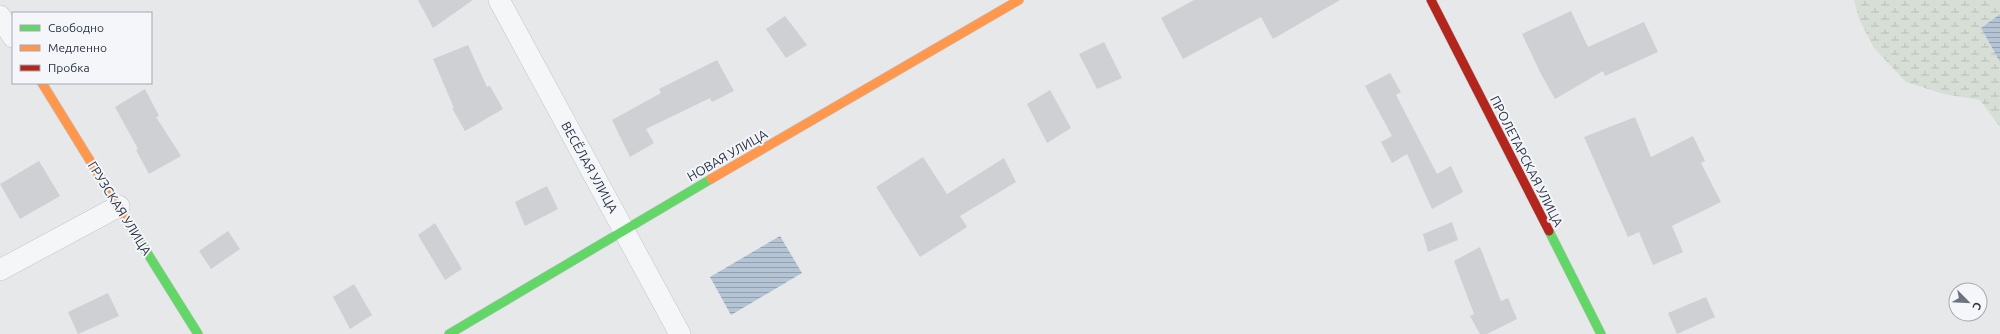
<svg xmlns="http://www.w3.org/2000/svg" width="2000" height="334" font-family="Ubuntu,sans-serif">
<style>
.wetland{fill:url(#wetland-marsh)}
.water{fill:url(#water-rules)}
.building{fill:#ced0d3}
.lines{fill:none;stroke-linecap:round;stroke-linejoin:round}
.street-casing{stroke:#c4c6c8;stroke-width:22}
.fast-casing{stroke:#c4c6c8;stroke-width:10}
.slow-casing{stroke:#c4c6c8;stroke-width:10}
.jam-casing{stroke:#c4c6c8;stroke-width:10}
.street{stroke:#f5f6f7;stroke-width:21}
.fast{stroke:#63d668;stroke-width:9}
.slow{stroke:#ff974d;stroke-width:9}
.jam{stroke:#b3261e;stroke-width:9}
.labels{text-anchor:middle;stroke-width:4;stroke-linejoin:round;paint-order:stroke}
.street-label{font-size:13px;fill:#2b3445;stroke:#f4f6f9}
</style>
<defs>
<pattern id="wetland-marsh" width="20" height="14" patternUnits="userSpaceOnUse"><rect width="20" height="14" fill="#d6ded6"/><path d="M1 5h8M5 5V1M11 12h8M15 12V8" fill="none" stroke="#b8bfb9"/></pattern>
<pattern id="water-rules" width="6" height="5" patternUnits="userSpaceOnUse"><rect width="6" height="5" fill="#b4c4d5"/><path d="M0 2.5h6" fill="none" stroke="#93a0af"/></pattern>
</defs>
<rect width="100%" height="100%" fill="#e6e8ea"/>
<polygon class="wetland" points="1854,0 2000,0 2000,14 1981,28 2000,62 2000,127 1980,100 1944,94 1906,82 1874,48 1859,19"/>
<g class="water">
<polygon points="2000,14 2000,62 1981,28"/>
<polygon points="780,236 802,273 731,315 710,277"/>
</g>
<g class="building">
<polygon points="418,0 473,0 433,28"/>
<polygon points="1194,0 1340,0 1273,39 1261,17 1183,59 1161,18"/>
<polygon points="1571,11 1588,47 1644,22 1658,52 1605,76 1603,71 1555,99 1541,74 1522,34"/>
<polygon points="785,16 807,45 786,58 766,29"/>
<polygon points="1104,42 1122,78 1097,89 1079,54"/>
<polygon points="468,45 487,87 490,86 503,109 465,131 452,108 454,108 433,59"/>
<polygon points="717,60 734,91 712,102 710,98 646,129 654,143 630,157 612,120 661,93 659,89"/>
<polygon points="1390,73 1401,92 1396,95 1437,174 1451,166 1463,192 1432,209 1407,154 1392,163 1381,142 1392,136 1365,86"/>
<polygon points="145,89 159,116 156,117 181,156 149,174 136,150 138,149 115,107"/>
<polygon points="1050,90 1071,128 1047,143 1027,104"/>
<polygon points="1635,117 1651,157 1693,136 1705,161 1701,163 1721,202 1672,226 1683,252 1653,265 1639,232 1628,237 1584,137"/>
<polygon points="923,157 947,194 1004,158 1016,182 960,216 967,227 920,257 876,187"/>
<polygon points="39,161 60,196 20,219 0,184"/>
<polygon points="547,186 558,209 525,226 515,202"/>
<polygon points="1452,222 1458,240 1428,252 1423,234"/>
<polygon points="435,223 462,269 445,280 418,235"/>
<polygon points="228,231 240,249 211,269 199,251"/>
<polygon points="1480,247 1501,301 1508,298 1517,319 1487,334 1480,334 1470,316 1474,314 1454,261"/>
<polygon points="354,284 372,315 350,329 333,297"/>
<polygon points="108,293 119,316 78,334 68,312"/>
<polygon points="1706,297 1715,317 1677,334 1668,313"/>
</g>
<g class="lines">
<defs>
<g id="street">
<polyline points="499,0 680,334"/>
<polyline points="0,16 13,37"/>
<polyline points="0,270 119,206"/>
</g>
<g id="fast">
<polyline points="131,227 198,334"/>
<polyline points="1549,231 1601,334"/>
<polyline points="449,334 711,179"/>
</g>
<g id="slow">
<polyline points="42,83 131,227"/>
<polyline points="711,179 1019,0"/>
</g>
<polyline id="jam" points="1431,0 1549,231"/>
</defs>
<use href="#street" class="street-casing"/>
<use href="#fast" class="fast-casing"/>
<use href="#slow" class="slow-casing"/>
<use href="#jam" class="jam-casing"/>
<use href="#street" class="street"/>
<use href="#fast" class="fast"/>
<use href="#slow" class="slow"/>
<use href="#jam" class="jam"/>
</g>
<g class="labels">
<g class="street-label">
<text transform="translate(727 155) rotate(-30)" y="5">НОВАЯ УЛИЦА</text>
<text transform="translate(1527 161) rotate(63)" y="5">ПРОЛЕТАРСКАЯ УЛИЦА</text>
<text transform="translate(590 167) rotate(61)" y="5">ВЕСЁЛАЯ УЛИЦА</text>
<text transform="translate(120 208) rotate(58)" y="5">ГРУЗСКАЯ УЛИЦА</text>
</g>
</g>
<rect x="12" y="12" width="140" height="72" fill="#f4f6f9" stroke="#a4a8b1"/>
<rect x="20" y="25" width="20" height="6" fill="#63d668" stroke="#a4a8b1"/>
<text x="48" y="32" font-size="12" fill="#2b3445">Свободно</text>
<rect x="20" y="45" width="20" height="6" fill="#ff974d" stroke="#a4a8b1"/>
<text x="48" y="52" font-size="12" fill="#2b3445">Медленно</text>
<rect x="20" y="65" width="20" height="6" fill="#b3261e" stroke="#a4a8b1"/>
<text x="48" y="72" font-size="12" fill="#2b3445">Пробка</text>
<g transform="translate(1968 302) rotate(114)"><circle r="19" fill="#f4f6f9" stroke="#a4a8b1"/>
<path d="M0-3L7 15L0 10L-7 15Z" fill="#6c737f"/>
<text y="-6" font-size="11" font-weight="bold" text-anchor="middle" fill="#2b3445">С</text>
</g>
</svg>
